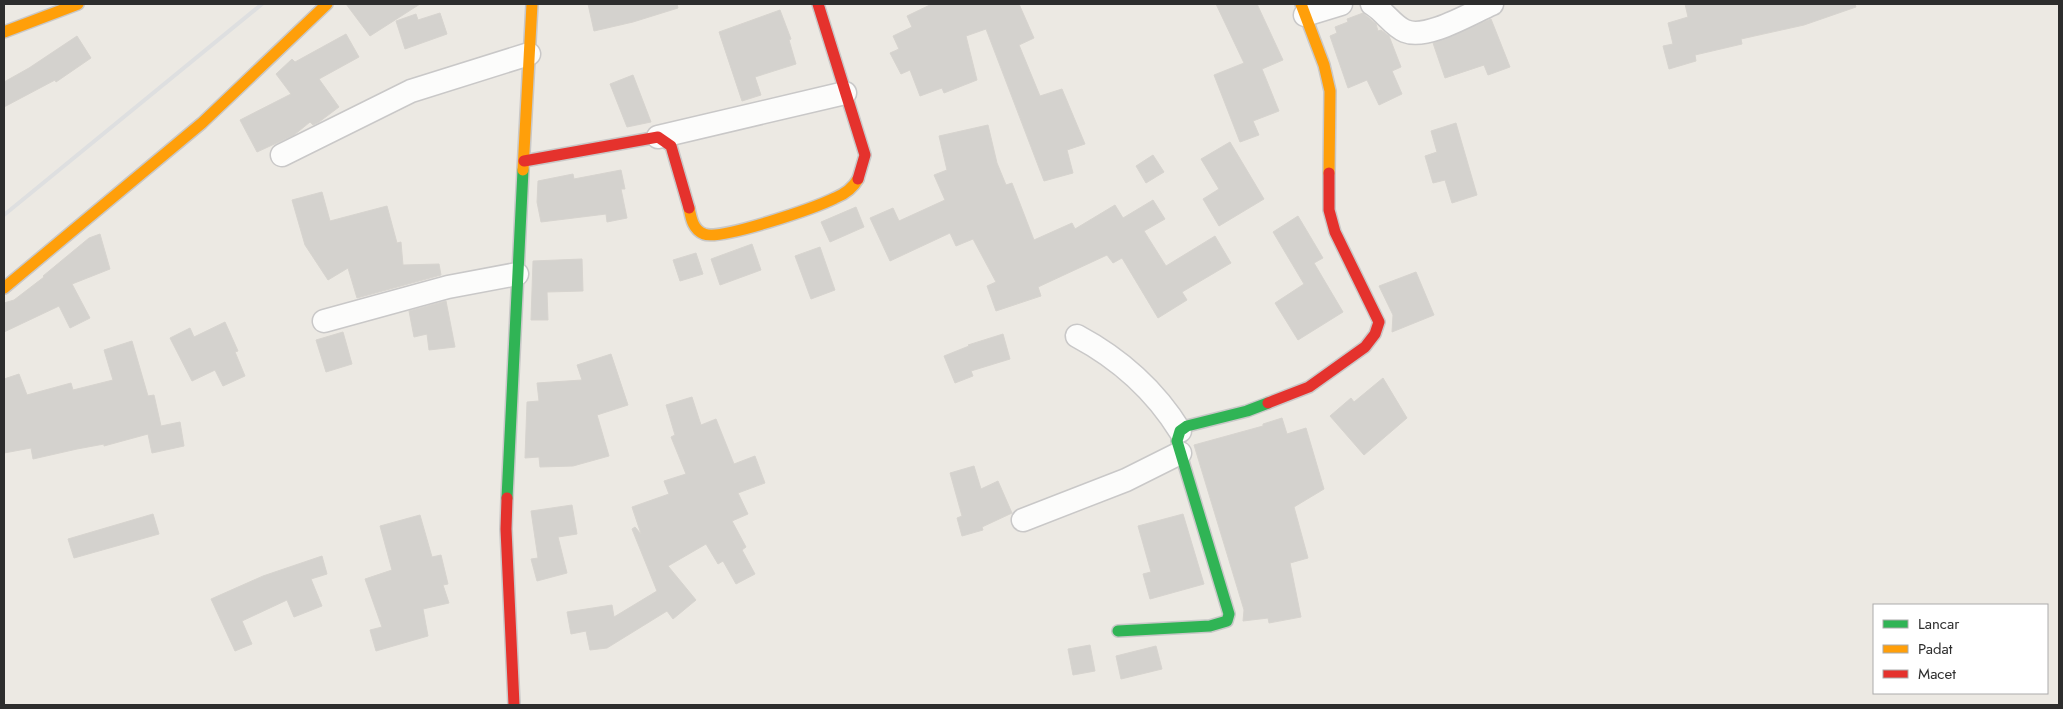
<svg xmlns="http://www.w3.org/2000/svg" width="2063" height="709" font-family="Jost,sans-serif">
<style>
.building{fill:#d4d2ce;stroke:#d7d4cf}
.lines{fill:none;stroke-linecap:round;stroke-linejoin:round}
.street-casing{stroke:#c9c8c8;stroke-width:25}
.fast-casing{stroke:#c9c8c8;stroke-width:14}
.slow-casing{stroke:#c9c8c8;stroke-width:14}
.jam-casing{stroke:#c9c8c8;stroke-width:14}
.street{stroke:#fcfcfb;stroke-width:22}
.fast{stroke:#30b455;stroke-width:11}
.slow{stroke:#ff9f0a;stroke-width:11}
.jam{stroke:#e5322d;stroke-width:11}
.rail{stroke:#dedfe0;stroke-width:4}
</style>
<rect width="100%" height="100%" fill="#ece9e3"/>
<g class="building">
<polygon points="346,4 420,4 370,36"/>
<polygon points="588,4 677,4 678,8 633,22 594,31"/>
<polygon points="932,4 1019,4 1034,38 1019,45 1040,96 1062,89 1085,144 1067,150 1073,173 1044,181 986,29 966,36 977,80 944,93 942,88 920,96 910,70 901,74 890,53 899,49 893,36 912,27 907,16"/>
<polygon points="1216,4 1257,4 1283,60 1262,69 1279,111 1253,121 1259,135 1240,142 1214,75 1244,63"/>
<polygon points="1685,4 1855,4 1856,7 1804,25 1741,39 1742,44 1695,55 1696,61 1669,69 1663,46 1673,44 1668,23 1688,17"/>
<polygon points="780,10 791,39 789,40 796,64 755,77 761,95 742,101 719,32"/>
<polygon points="440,13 447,34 405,49 396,21 416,14 418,20"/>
<polygon points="1363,13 1376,24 1378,31 1381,30 1389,36 1401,67 1392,71 1402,94 1379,105 1367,80 1348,88 1330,36 1337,33 1335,27 1348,22 1347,19"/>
<polygon points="1491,19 1510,67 1488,75 1484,65 1445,78 1433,43"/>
<polygon points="346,34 359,57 319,79 339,107 319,122 313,125 310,122 294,135 257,152 240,120 291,94 276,74 292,59 295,62"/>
<polygon points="77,36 91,58 56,82 55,80 4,107 4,82 29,68"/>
<polygon points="633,75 651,122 627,127 610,84"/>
<polygon points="1456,123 1477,195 1452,203 1445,180 1433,183 1425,156 1437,152 1431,131"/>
<polygon points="988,125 997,163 1006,185 1012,183 1034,240 1072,223 1075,229 1115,205 1123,218 1153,200 1165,219 1144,231 1166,266 1215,236 1231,263 1182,292 1187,300 1158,318 1122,258 1113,263 1107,255 1038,287 1041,296 996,311 987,286 996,282 973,239 956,246 950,233 890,261 870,218 893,208 899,221 945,200 934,175 947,170 939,136"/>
<polygon points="1230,142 1264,199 1219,226 1203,199 1219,189 1201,159"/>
<polygon points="1153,155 1164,172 1146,183 1136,166"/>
<polygon points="621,170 625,189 621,189 627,218 607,222 606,214 541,222 537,202 538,181 573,174 574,179"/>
<polygon points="322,192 330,221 387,206 397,243 401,242 403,265 439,264 441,275 357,298 348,268 328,280 305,245 292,200"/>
<polygon points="856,207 864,227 830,242 821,222"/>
<polygon points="1298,216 1323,258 1314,263 1343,312 1298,340 1275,303 1304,284 1273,232"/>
<polygon points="100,234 110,269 72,284 90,318 70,328 59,306 4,332 4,303 14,300 44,277 43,276 89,238"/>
<polygon points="752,244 761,270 720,285 711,259"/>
<polygon points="820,247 835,290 811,299 795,256"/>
<polygon points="696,253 703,274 680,281 673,260"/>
<polygon points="582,259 583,291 547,292 548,320 531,320 533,261"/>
<polygon points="1416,272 1434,315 1392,332 1393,315 1379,286"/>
<polygon points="446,301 455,347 429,350 427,334 414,337 409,311"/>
<polygon points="225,322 238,351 235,352 245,376 223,386 215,370 192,381 170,338 190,328 194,337"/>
<polygon points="343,332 352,364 326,372 316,340"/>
<polygon points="1003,334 1010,359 971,371 973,376 955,383 944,356 969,346 968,345"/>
<polygon points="132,341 148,396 154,395 161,426 180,422 184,446 152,453 148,434 104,446 104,444 77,449 33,459 31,448 4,453 4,379 19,374 27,395 71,383 73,390 113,380 104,350"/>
<polygon points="611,354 628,405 597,415 609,456 573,466 540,467 539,457 525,458 527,402 539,401 537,383 582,380 577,365"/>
<polygon points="1383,378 1407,418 1364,455 1330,416 1351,398 1354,402"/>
<polygon points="692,397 701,425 716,419 734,464 755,456 765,483 738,493 748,514 732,521 746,547 742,550 755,574 736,584 723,561 718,564 706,544 668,566 696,600 673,619 667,611 607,648 590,650 586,631 571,634 567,612 612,605 614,617 657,591 632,529 635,527 641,534 632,507 669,494 664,481 686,474 671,437 675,435 666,405"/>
<polygon points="1282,418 1287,434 1306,428 1324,489 1294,507 1308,558 1290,563 1301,617 1269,623 1268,618 1243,621 1244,610 1194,445 1263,426 1263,424"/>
<polygon points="974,466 981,489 998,481 1012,513 982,527 983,530 962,536 957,518 962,516 950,473"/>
<polygon points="572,505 577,534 558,537 567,573 537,581 531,559 538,558 531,511"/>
<polygon points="153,514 159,534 74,558 68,539"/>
<polygon points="1183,514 1204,584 1150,599 1143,574 1151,572 1138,526"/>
<polygon points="420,515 432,557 441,555 448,584 443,585 449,603 423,609 428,636 376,651 370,630 382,627 365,579 392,570 380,526"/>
<polygon points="322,556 327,574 311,579 322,606 294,617 287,600 242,621 252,644 235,651 211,599 263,576"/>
<polygon points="1090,645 1095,671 1073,675 1068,649"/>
<polygon points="1156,646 1162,669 1121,679 1116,656"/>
</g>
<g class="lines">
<defs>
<g id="street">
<path d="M1372 4C1384 11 1393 26 1405 31 1427 40 1471 13 1492 4"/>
<polyline points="1305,15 1341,4"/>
<polyline points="658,137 845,93"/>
<polyline points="282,155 411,91 529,54"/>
<polyline points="324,321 448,287 517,274"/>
<path d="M1077 336C1120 359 1154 389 1180 431"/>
<polyline points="1023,520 1126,480 1180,453"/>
</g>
<g id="fast">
<polyline points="507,498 523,170"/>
<polyline points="1118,631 1210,626 1227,621 1229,614 1177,441 1180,431 1187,426 1247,411 1268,403"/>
</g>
<g id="slow">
<polyline points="1301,4 1324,65 1330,91 1329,173"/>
<polyline points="4,32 78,4"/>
<polyline points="523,170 532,4"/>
<path d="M689 208C691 218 693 230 704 234 720 241 817 207 835 198 845 194 853 188 858 179"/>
<polyline points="4,288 202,123 327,4"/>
</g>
<g id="jam">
<polyline points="818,4 865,155 858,179"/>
<polyline points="524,161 658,137 671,146 689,208"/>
<polyline points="1268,403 1309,387 1365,347 1375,334 1379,322 1335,232 1329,210 1329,173"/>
<polyline points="507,498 506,529 514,705"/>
</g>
</defs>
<use href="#street" class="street-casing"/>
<use href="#fast" class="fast-casing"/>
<use href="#slow" class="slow-casing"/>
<use href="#jam" class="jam-casing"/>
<use href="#street" class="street"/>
<use href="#fast" class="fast"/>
<use href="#slow" class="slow"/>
<use href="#jam" class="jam"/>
<polyline class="rail" points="4,215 262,4"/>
</g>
<rect width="2063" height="709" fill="none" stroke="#2d2d2d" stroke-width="10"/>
<rect x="1873" y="604" width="175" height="90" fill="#ffffff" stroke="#ababab"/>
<rect x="1883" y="620" width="25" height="8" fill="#30b455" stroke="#ababab"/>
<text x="1918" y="629" font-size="15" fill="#2d2d2d">Lancar</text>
<rect x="1883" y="645" width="25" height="8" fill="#ff9f0a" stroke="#ababab"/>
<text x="1918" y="654" font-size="15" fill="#2d2d2d">Padat</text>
<rect x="1883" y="670" width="25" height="8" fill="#e5322d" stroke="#ababab"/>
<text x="1918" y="679" font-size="15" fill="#2d2d2d">Macet</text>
</svg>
